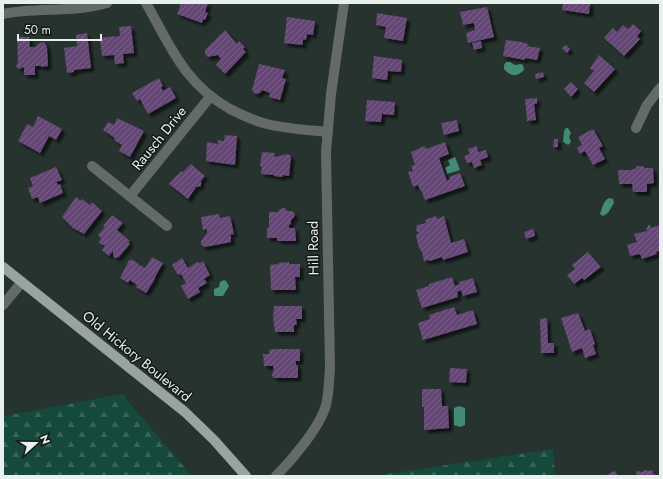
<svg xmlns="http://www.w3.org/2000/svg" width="663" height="479" font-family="Jost,sans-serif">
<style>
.forest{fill:url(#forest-firs)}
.water{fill:#438b76}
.building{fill:url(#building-hatch);filter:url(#shadow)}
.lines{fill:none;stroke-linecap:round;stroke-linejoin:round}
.minor{stroke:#646a68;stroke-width:10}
.major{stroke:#98a4a0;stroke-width:10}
.labels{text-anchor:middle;stroke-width:3;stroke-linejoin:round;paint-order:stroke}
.street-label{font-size:14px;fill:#e8f0ed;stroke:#141917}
</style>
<defs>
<pattern id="forest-firs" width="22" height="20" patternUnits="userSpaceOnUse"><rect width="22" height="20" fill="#14493b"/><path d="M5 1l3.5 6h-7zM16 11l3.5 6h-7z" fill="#366458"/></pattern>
<pattern id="building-hatch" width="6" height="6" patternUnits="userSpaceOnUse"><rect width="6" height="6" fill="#654774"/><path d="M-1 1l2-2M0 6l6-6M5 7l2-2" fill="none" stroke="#7b6288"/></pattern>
<filter id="shadow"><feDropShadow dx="3.5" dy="3.5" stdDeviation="1" flood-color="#0009"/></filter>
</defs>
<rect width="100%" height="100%" fill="#26332e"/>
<g class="forest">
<polygon points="122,394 192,476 3,476 3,416"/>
<polygon points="553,449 555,476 374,476"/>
</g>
<g class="water">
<path d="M506 62H510L515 65 521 64 523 65 524 70C517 77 511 77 504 69V65Z"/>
<polygon points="568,128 571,133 569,137 571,142 568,145 563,142 564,131 566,128"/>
<polygon points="455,157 460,170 447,174 445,168 450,165 448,160"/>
<path d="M609 198 613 199 614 203 608 213 603 216 600 214C602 209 603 201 609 198Z"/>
<polygon points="224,280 226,281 229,286 223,296 215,296 214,294 214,289 219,287 220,282"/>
<polygon points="459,406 465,408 465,425 460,427 454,425 454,408"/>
</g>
<g class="building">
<polygon points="181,3 208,3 205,12 208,13 205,20 203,19 202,23 177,14"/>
<polygon points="563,3 590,3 589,14 562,10"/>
<polygon points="487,7 494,37 468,43 466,33 475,30 474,23 463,25 460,12"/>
<polygon points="377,13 407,18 403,41 384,38 386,27 376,25"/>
<polygon points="287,17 315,21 313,35 307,34 306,40 303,39 303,45 284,43"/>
<polygon points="633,24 641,31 637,36 640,39 624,56 604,38 613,28 617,32 623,25 628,29"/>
<polygon points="131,26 134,53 123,54 124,63 115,64 114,55 102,56 100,38 115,36 115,37 120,36 119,27"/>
<polygon points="225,30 237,44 239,41 245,47 243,49 246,52 225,74 216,65 221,59 218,55 208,57 205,54 205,50"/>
<polygon points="87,33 91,68 74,70 74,72 67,73 64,48 77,46 76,35"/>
<polygon points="17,37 29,37 30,47 34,47 34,48 40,43 44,42 47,47 48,66 41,67 41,66 35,66 35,75 24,75 24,67 19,69 16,66 18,62"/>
<polygon points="506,40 521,42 528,44 527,46 540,48 537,60 525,58 525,60 503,56"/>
<polygon points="481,41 482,48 474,50 472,43"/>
<polygon points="566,45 570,49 567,53 562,48"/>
<polygon points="599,55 615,69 594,92 584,83 594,71 590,68"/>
<polygon points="374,56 402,60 401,72 388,71 387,80 372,78"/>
<polygon points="259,64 285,70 282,78 286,79 280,100 269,97 270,93 262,90 261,92 258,94 254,93 252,90"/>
<polygon points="543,72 544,77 536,79 535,74"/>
<polygon points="159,78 163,86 161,87 163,91 170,87 176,98 148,114 140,99 137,101 132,93"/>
<polygon points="571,82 578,89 571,97 564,89"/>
<polygon points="537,98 537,104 534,104 536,120 527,121 525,99"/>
<polygon points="367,100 395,102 394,115 382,114 381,122 365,121"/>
<polygon points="38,116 62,129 56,140 49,136 40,153 18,141 27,124 33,127"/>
<polygon points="117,118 144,131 130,157 119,151 122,145 114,140 115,138 103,130 108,122 114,125"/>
<polygon points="457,120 459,131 444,135 441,123"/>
<polygon points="593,129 603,146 599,148 605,159 593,165 585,151 580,154 577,148 582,145 578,137"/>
<polygon points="225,135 237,136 235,165 206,161 207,142 218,144 218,140 224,141"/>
<polygon points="554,139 558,139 558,147 553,147"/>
<polygon points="445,142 449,154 439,158 447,181 450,179 449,177 460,173 465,186 425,200 421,190 420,190 418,185 413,187 408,172 413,171 411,166 415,165 411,152 425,146 426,149"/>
<polygon points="477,146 478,152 486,150 488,157 480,160 482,165 474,168 472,162 467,163 464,156 470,154 468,149"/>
<polygon points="262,152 275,153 274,157 288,154 291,156 289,176 283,175 283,177 274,176 274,175 261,174 262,167 260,166"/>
<polygon points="191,164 205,176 201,181 201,186 196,187 188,199 169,184 177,175 178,175 181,171 183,172"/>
<polygon points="637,166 642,166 645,168 653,168 654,183 647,184 647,192 633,192 632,184 619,184 618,170 632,170 631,169 635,169"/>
<polygon points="56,167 62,180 56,182 58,185 60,184 63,193 40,203 38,197 32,199 28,188 33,186 30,178"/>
<polygon points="76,197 81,201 82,199 90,205 92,202 102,211 84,234 73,228 62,217"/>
<polygon points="285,208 287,211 292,211 295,214 294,217 291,220 291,224 289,225 289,228 295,228 296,241 277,241 277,238 267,238 267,228 269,228 269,212 278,212 280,209"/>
<polygon points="219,214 220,218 230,216 234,234 229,235 231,236 231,242 205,247 201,245 201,241 207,233 207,229 203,230 201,217"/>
<polygon points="112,215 123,223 117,230 130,241 128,242 130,244 119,257 115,258 113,256 113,251 109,256 102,250 105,245 102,245 99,243 101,238 98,235 105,227 103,226"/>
<polygon points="436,216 437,219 444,216 451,243 464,239 468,252 443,260 442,257 430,261 429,260 424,261 422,252 419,248 417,240 416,235 420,233 417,232 416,229 417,225 426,223 425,220"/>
<polygon points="648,225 650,225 651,228 660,225 660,251 656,252 657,254 642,259 640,254 630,256 627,245 637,242 634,234 647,231 646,228 648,227"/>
<polygon points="533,229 535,236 526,239 524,232"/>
<polygon points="588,252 601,267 584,280 582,278 574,284 567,275 575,269 572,265"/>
<polygon points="152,257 163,263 154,279 155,279 146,293 136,287 137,285 130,280 128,283 120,278 129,260 130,261 131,259 139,264 138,265 140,265 145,268"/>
<polygon points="182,258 188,268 197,262 200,263 203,261 210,275 204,279 207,283 198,288 200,292 188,299 181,286 186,283 181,274 178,275 172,265"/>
<polygon points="289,262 289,264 300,264 300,277 295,277 296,290 271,290 270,265 279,264 278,263"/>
<polygon points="452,277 455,286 460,284 459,282 473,278 477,292 463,296 461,290 457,292 458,297 422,308 416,290 429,286 429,284"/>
<polygon points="274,306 302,306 302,319 296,319 297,325 294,325 294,332 275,332 273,317"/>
<polygon points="454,307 457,315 473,310 477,324 423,340 418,323 430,319 429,315"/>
<polygon points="578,313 585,331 590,329 595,344 593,345 596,354 585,358 582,348 572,352 561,318"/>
<polygon points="547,318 548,343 554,343 554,353 541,353 540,319"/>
<polygon points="274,349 300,349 300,361 296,361 296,365 298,365 298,378 274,378 272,376 273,371 274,370 273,366 264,366 263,354 269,354 269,350"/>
<polygon points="450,368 467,369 466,383 449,382"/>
<polygon points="422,389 441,389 442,406 448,406 449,428 424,430 424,407 422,407"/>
<polygon points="644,470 653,471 653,474 660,476 636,476 637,471 643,472"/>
<polygon points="615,471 618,476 604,476"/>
</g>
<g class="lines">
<g class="minor">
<path d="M146 3C171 47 184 83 230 109 242 115 254 121 267 124 287 129 308 130 328 132"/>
<path d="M3 14C37 7 73 13 107 3"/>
<polyline points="636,128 647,105 660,88"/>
<polyline points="92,166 167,226"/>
<polyline points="130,196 210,97"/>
<polyline points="3,305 22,282"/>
<path d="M276 476C292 460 320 427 326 405 329 393 329 380 330 368L326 152 331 94 344 3"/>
</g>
<polyline class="major" points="3,267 185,412 214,440 246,476"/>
</g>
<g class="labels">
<g class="street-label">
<text transform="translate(159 138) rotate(-51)" y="5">Rausch Drive</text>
<text transform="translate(313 248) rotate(-91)" y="5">Hill Road</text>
<text transform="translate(137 356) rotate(39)" y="5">Old Hickory Boulevard</text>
</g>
</g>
<rect width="663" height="479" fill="none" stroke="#e8f0ed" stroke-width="8"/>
<g transform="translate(36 443) rotate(69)" stroke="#141917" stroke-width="3" paint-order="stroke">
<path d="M0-3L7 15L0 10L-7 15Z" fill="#e8f0ed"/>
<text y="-6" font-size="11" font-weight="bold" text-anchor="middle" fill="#e8f0ed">N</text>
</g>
<path d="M18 34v6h83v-6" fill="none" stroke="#e8f0ed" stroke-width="2"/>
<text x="24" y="34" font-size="12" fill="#e8f0ed" stroke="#141917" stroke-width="3" paint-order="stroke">50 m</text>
</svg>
